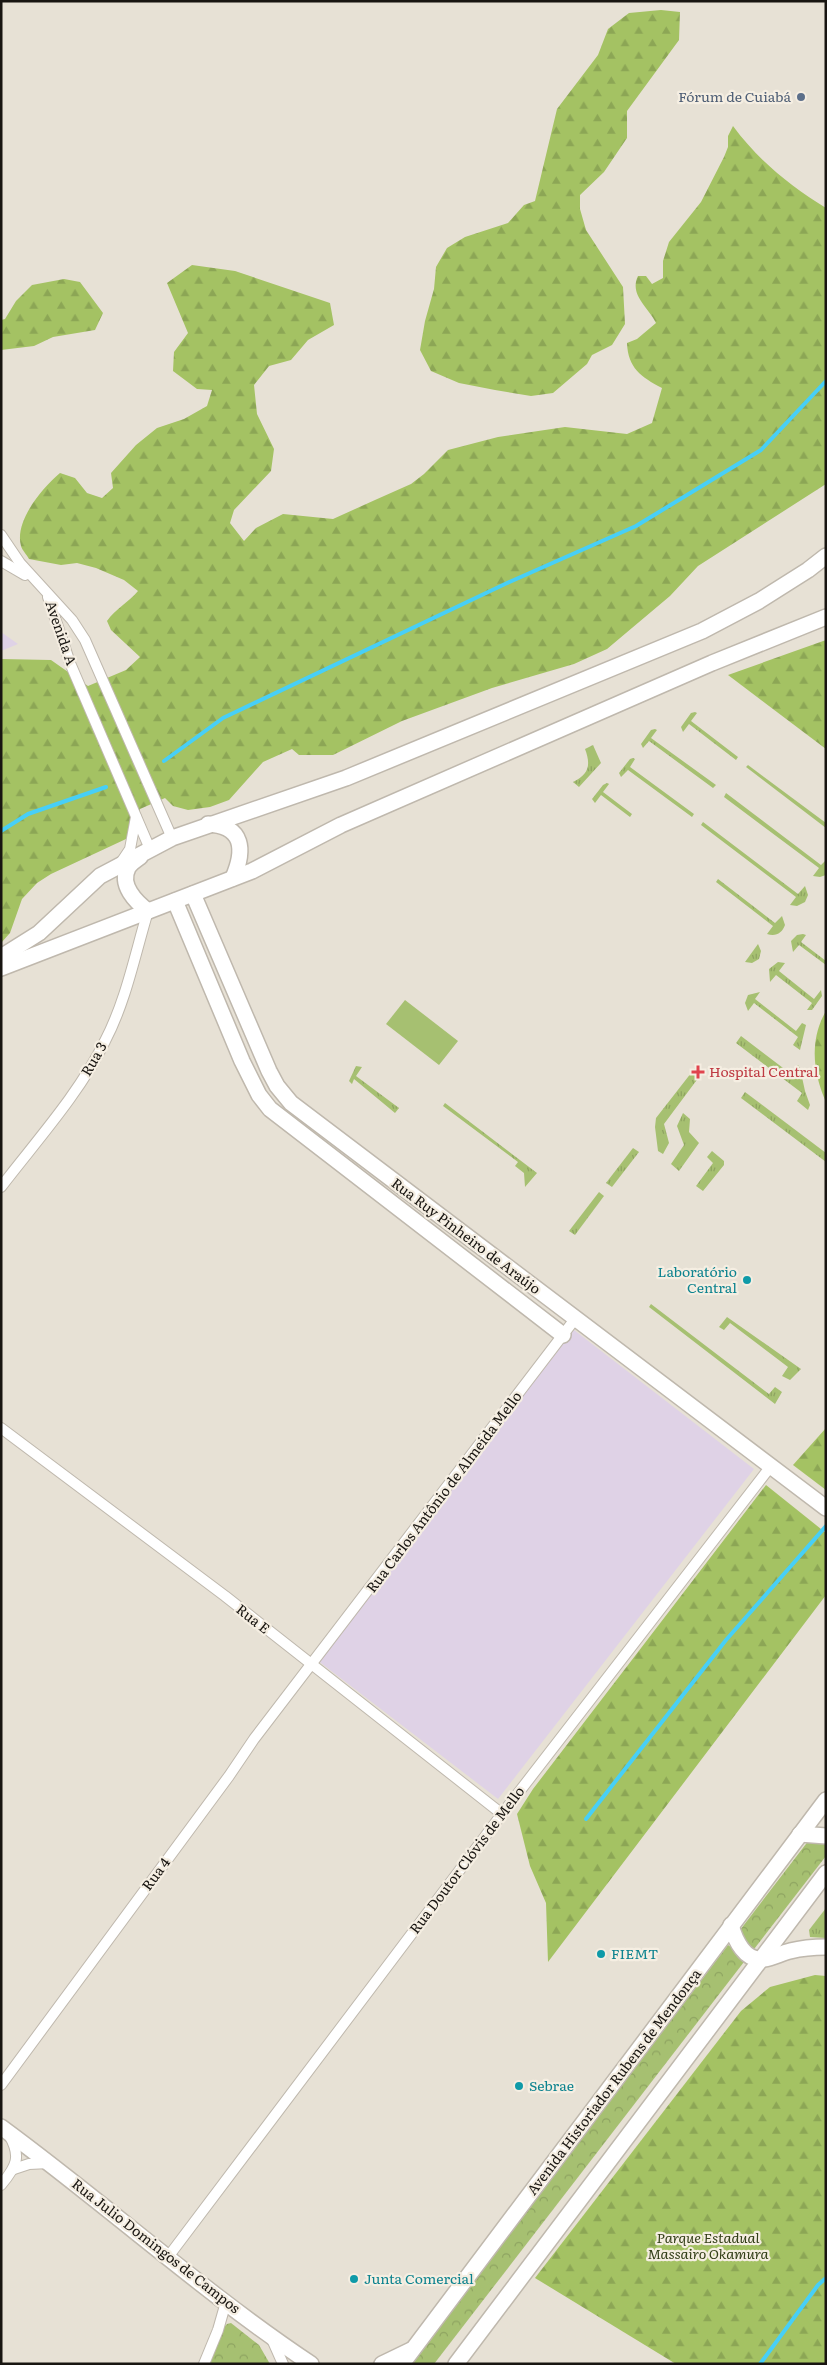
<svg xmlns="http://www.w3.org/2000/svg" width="827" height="2365" font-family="Literata,serif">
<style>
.commercial{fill:#dfd2e6}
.grass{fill:url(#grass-tufts)}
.forest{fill:url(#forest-firs)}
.park{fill:url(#park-crowns)}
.pitch{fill:#a6c071}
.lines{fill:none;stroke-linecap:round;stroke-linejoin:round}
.stream{stroke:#47cff7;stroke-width:4}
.street-casing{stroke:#bfb8ad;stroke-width:12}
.secondary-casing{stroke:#bfb8ad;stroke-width:18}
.street{stroke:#fff;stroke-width:10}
.secondary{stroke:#fff;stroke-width:15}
.service-dot{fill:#5c6f8a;stroke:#f5eee2;stroke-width:2}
.health-dot{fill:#e0444e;stroke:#f5eee2;stroke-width:2}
.culture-dot{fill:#0f9aa8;stroke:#f5eee2;stroke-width:2}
.labels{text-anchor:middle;stroke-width:4.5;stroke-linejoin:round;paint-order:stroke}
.service-label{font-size:14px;fill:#4e5e75;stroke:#f5eee2;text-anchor:end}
.street-label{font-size:14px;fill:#181511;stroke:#f5eee2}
.health-label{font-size:14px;fill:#be3a42;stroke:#f5eee2;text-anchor:start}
.culture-label{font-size:14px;fill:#0d838f;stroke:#f5eee2;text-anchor:start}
.park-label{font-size:14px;font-style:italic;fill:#323e17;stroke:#f5eee2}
</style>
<defs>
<pattern id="grass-tufts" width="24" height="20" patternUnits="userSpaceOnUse" patternTransform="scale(1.25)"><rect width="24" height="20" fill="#a6c071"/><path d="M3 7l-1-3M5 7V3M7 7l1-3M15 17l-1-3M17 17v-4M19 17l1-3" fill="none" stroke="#8ea461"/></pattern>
<pattern id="forest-firs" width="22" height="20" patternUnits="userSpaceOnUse" patternTransform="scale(1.25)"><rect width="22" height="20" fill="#a4c263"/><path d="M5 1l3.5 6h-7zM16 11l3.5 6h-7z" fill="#8ca655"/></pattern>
<pattern id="park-crowns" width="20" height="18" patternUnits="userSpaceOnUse" patternTransform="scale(1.25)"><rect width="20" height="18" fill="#a6c071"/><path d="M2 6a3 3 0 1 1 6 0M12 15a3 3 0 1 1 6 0" fill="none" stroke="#8ea461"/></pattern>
</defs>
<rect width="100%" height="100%" fill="#e7e1d5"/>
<g class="commercial">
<polygon points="1,632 18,644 1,651"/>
<polygon points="574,1330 754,1469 498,1799 317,1660"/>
</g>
<g class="grass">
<polygon points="695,712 697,713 691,721 738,757 736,760 689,724 683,732 681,727 691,713"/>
<polygon points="655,729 657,730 651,738 716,785 713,788 649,741 643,748 641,744 651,730"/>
<path d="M593 745 601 763 579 787 573 782C589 774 591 765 585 749Z"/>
<polygon points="633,758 635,759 630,767 694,814 692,817 628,770 621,777 619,773 630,759"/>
<polygon points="748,765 826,823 826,828 746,767"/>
<polygon points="607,783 609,784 603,792 632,814 630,817 601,795 595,803 592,799 603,785"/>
<polygon points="726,793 821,865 826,860 826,875 820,877 813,876 819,868 724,797"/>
<polygon points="703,822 798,894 805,886 808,895 805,902 797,906 790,905 796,897 701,825"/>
<path d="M718 879 775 923 782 916 785 925C782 933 776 937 767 934L773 926 716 882Z"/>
<polygon points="803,934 806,935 801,942 826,961 826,965 799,945 793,952 791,941 797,935"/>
<polygon points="758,944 761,951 759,959 752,963 745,962"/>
<polygon points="778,962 785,963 779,971 814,999 821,990 822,996 812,1010 807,1010 812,1003 776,975 770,982 769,969"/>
<polygon points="760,992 755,999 796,1031 802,1023 806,1025 800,1050 793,1045 798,1037 754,1003 748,1011 745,1003 748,995"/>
<polygon points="741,1036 791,1074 798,1065 800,1068 805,1091 810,1105 808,1110 797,1101 802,1093 736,1043"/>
<polygon points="356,1066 362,1067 356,1076 399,1108 395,1113 354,1079 352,1084 349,1081"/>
<polygon points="695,1068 702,1073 664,1124 669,1143 663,1154 658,1151 655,1127 656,1118"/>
<polygon points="745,1092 826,1153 826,1162 741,1098"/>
<polygon points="445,1103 537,1173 525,1187 524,1173 515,1166 518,1162 443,1106"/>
<polygon points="683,1113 690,1119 689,1132 699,1143 679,1171 671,1164 684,1145 677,1126"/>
<polygon points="633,1148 639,1152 612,1187 606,1183"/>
<polygon points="712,1151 724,1161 724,1165 703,1191 696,1186 713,1163 707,1157"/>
<polygon points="599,1192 604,1196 575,1235 569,1231"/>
<polygon points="651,1304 769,1394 775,1387 782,1392 775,1404 649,1307"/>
<polygon points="727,1317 801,1369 790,1380 782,1376 788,1367 730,1323 724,1330 719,1327"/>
<polygon points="826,1908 826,1938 810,1937 809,1930"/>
</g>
<g class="forest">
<polygon points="661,10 680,12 679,40 627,111 627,138 604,172 580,195 580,209 586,230 623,287 625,324 612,345 592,355 587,364 553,393 531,396 495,390 459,383 431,371 420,350 425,321 434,289 436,267 447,248 465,237 508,223 524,205 535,201 557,109 598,55 608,29 629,13"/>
<path d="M733 126C758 160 790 186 826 208V484L698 566 670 596 607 649 574 664 492 688 402 721 333 755H299L292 749 263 762 229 800 210 807 188 810 173 806 165 798 140 809V820L136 829 126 839 51 874 37 883 22 899 10 933 1 943V659L51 660 88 686 126 670 140 657 111 630 107 621C115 609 128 603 138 591L124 580 96 568 77 563 61 565 29 559C27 555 22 550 21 546 14 521 43 487 60 473L75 478 87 493 102 498 113 488 111 473 136 445 157 428 184 419 207 406 212 390 197 389 173 371 174 352 188 333 167 283 192 265 235 271 330 303 334 325 308 340 291 360 269 366 254 385 257 414 274 449 271 471 234 510 230 523 244 541 256 528 283 514 333 519 375 500 411 484 424 474 448 450 498 437 565 427 627 434 652 423 662 388C641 377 628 368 627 343L637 339 656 323C648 307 629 295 638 276H646L652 284 663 278V261L669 242 701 202 724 157 728 147V136Z"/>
<polygon points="64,279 80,282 103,313 95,330 53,337 34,346 1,350 1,320 5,319 16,301 32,285"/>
<polygon points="826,640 826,749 728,675"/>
<path d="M826 1011V1102C813 1073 809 1040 826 1011Z"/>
<polygon points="826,1428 826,1490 793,1465"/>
<polygon points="766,1485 826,1533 826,1595 548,1962 546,1903 530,1866 517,1814 533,1789"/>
<polygon points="815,1975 826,1976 826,2364 676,2364 535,2278 741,2011 770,1987"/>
</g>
<g class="park">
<polygon points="809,1840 826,1841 826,1856 751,1953 737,1934"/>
<polygon points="728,1945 747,1958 434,2364 409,2364"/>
<polygon points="231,2323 259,2345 270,2364 210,2364 223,2328 227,2324"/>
</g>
<polygon class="pitch" points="405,1000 458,1041 439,1065 386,1024"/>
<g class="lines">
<g class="stream">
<polyline points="164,761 223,718 505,584 636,526 761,450 826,381"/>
<polyline points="1,831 28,814 106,787"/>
<polyline points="586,1819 726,1640 826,1526"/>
<polyline points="760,2364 818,2285 826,2278"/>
</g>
<defs>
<g id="street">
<polyline points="1,535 20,563 72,620 85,640 172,838"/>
<polyline points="1,561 25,575"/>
<polyline points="48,597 70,663 150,849"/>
<polyline points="120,864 130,849 136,817"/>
<path d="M1 1187C37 1140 79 1094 105 1041 126 1001 135 954 148 911"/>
<polyline points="1,1428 225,1596 502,1814"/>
<polyline points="1,2085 229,1776 254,1739 575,1319"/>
<polyline points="14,2169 29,2164 49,2163"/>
<path d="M1 2185C16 2167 22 2157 9 2135"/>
<polyline points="168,2257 502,1814 771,1466"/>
<polyline points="271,2337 283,2364"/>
<polyline points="204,2364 218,2330 226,2302"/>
</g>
<g id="secondary">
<path d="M208 824C244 826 245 850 233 878"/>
<path d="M140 857C136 860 130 864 128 868 119 885 136 902 148 911"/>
<polyline points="193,894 269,1071 277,1086 291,1103 826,1508"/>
<polyline points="175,901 242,1061 259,1095 270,1109 563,1335"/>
<polyline points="1,957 39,933 100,876 172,838 346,778 702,631 759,601 808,570 826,556"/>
<polyline points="1,968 252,871 341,825 712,663 826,617"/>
<polyline points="800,1834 826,1836"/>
<path d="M731 1925C735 1940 745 1962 764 1959 773 1958 781 1953 790 1951 802 1948 814 1947 826 1947"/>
<path d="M1 2127C106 2204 203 2292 311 2364"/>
<polyline points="382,2364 411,2350"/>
<polyline points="402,2364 826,1800"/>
<polyline points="456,2364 826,1873"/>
</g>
</defs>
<use href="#street" class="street-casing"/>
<use href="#secondary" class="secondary-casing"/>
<use href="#street" class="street"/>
<use href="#secondary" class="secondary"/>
</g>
<circle class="service-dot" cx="801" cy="97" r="5"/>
<path class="health-dot" d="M695.5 1064.5h5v5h5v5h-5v5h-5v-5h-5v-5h5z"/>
<g class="culture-dot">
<circle cx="747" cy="1280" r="5"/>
<circle cx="601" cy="1954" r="5"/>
<circle cx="519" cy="2086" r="5"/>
<circle cx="354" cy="2279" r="5"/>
</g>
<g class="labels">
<g class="service-label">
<text x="791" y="102">Fórum de Cuiabá</text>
</g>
<g class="street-label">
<text transform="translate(61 633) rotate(71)" y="5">Avenida A</text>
<text transform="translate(94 1059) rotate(-60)" y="5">Rua 3</text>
<text transform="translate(466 1236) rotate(37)" y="5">Rua Ruy Pinheiro de Araújo</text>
<text transform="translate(444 1492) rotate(-53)" y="5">Rua Carlos Antônio de Almeida Mello</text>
<text transform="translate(253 1619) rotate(38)" y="5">Rua E</text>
<text transform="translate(467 1860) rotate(-53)" y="5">Rua Doutor Clóvis de Mello</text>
<text transform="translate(156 1874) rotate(-54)" y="5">Rua 4</text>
<text transform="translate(614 2082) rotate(-53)" y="5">Avenida Historiador Rubens de Mendonça</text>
<text transform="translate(156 2246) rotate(38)" y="5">Rua Julio Domingos de Campos</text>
</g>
<g class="health-label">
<text x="709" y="1077">Hospital Central</text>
</g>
<g class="culture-label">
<text x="737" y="1277" text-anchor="end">Laboratório<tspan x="737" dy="16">Central</tspan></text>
<text x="611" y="1959">FIEMT</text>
<text x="529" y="2091">Sebrae</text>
<text x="364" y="2284">Junta Comercial</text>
</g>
<g class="park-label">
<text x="708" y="2243">Parque Estadual<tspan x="708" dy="16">Massairo Okamura</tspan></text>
</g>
</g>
<rect width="827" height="2365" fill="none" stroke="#181511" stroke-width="5"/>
</svg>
